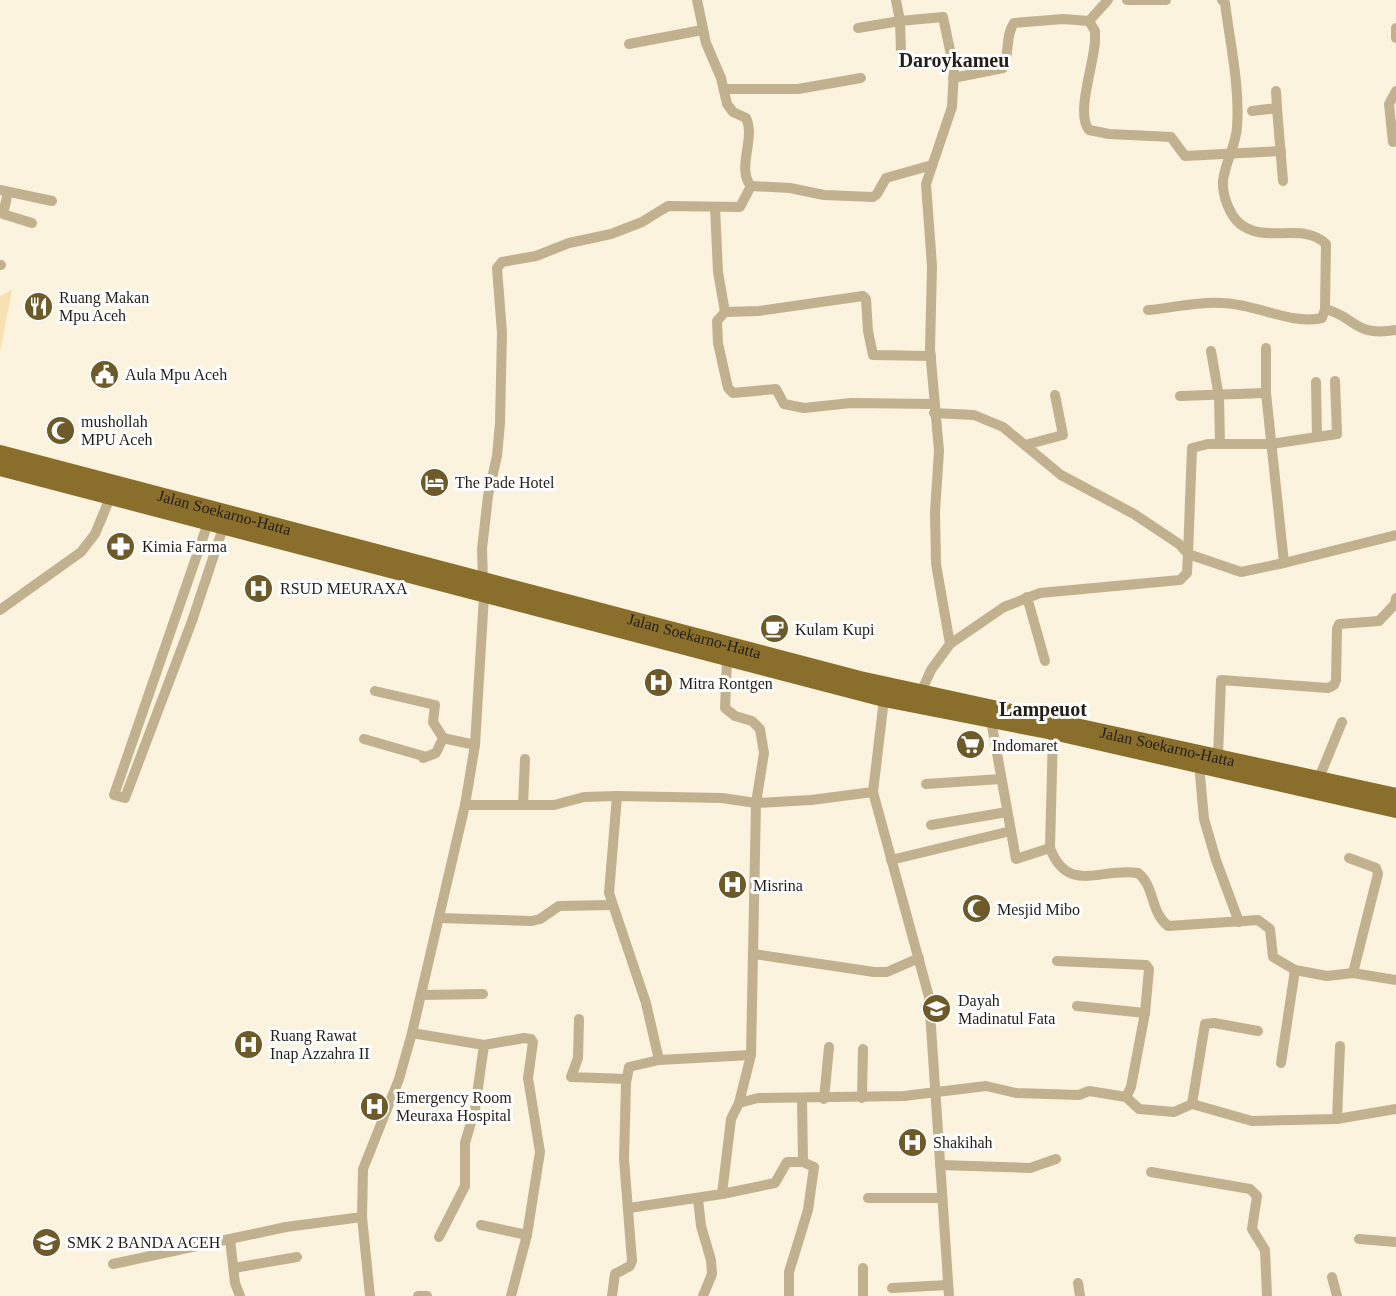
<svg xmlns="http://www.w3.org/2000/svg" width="1396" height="1296" font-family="Georgia,serif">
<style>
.green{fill:#f7e1b1}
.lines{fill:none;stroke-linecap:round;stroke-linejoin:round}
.minor{stroke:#c1b18f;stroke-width:10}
.trunk{stroke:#8a6e2c;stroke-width:16}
.labels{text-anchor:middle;stroke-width:6;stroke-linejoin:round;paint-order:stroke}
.poi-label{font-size:16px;fill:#231f18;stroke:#fff;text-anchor:start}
.street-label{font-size:16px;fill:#231f18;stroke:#fff}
.quarter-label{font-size:20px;font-weight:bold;fill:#231f18;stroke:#fff}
</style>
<rect width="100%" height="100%" fill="#fcf3de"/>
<polygon class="green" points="12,290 0,352 0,296"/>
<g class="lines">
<g class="minor">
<path d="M697 0 706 43 721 78 727 104 733 112 746 118C756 138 736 169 751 186L790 188 824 195 873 197 877 194 886 178 932 165"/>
<polyline points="896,0 900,21 943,17 954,69 952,107 926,184 932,266 930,349 939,451 935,512 936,564 950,644 931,670 921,692"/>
<polyline points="1127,0 1166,0"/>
<path d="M1222 0 1225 3C1230 43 1240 87 1237 127 1236 146 1225 162 1223 181 1222 194 1229 214 1239 223 1264 245 1303 221 1326 244L1325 309C1357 317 1353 337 1396 330"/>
<polyline points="1089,21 1108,0"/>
<polyline points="858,28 900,21 901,52"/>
<polyline points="1396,28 1396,38"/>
<polyline points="629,44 702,30"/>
<path d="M953 78 1003 68C1010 54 1005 35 1014 23L1063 19 1089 21 1095 31V40C1095 61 1075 114 1089 130L1109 134 1171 137 1185 156 1281 151"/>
<polyline points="724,89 798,89 861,78"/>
<polyline points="1277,108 1283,181"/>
<polyline points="1252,111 1277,108 1276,91"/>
<polyline points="1393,142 1389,104 1396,91"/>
<polyline points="0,190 52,201"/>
<polyline points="8,192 3,214 32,223"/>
<polyline points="715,207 718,272 725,312 759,311 863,296 866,299 868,331 873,355 931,356"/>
<polyline points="0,265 1,265"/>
<path d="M1148 310C1173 308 1197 301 1223 303 1256 304 1291 325 1322 318L1325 309"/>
<polyline points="725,312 717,321 718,343 728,388 733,393 776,389 784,404 804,408 851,403 934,404"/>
<polyline points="1266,348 1266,393"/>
<polyline points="1211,351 1219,397 1220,444"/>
<polyline points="1316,382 1317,437"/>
<polyline points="1180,396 1266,393 1284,563 1396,535"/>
<polyline points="934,413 974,415 1003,427 1061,475 1134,514 1179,544 1188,554 1187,573 1180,580 1040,593 1004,607 950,644"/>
<polyline points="1025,445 1063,435 1055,395"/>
<polyline points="208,523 114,795 125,798 192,621 223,528"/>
<polyline points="1284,563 1241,572 1188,554 1192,448 1208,444 1271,444 1337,434 1335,381"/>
<polyline points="483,581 482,549 488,496 497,456 500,423 502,333 497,268 502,262 536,256 569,243 611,234 642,222 668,206 740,207 751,186"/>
<polyline points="1027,597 1045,661"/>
<polyline points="0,610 81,552 95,534 110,498"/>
<polyline points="727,660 725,708 735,716 752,721 760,729 764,753 756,803 751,1055 739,1103"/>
<polyline points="375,691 435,705 433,722 443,738 436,753 423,758"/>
<polyline points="884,699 873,792 929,997 949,1296"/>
<polyline points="991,720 1016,859 1050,848 1053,732"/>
<polyline points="443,738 475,745"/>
<polyline points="364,739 423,756"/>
<polyline points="1218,756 1221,680 1328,688 1334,685 1336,680 1337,629 1339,624 1379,621 1395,604 1396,598"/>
<polyline points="1199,764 1204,819 1216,860 1239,922"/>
<polyline points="1319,778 1342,722"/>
<polyline points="926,784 1001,779"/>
<polyline points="617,796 609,893 646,1003 659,1060"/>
<polyline points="465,805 554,805 584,797 617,796 722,798 756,803 811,800 873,792"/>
<polyline points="523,805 525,759"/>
<polyline points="931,825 1007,812"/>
<path d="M1050 848C1068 895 1101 867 1138 873 1155 886 1150 912 1168 926L1258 920 1270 929 1273 957 1295 970 1327 976 1353 973 1396 980"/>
<polyline points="1349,858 1376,868 1378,874 1353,973"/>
<polyline points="891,860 1011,831"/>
<polyline points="439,918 532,921 540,919 559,906 611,905"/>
<polyline points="754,954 874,972 887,972 919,958"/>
<polyline points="1057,961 1146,965 1149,969 1145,1013 1131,1087 1126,1097"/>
<polyline points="421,995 483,994"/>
<polyline points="1077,1006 1145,1013"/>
<polyline points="579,1019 578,1058 571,1077 626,1079"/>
<polyline points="412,1033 484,1045 524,1038 531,1039 533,1042 528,1078 540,1152 527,1235 511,1296"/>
<polyline points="1281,1063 1295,970"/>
<polyline points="862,1098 863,1049"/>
<polyline points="802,1099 803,1162"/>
<polyline points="824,1099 829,1047"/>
<polyline points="1192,1104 1205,1024 1214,1023 1258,1031"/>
<polyline points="1337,1119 1340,1046"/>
<polyline points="940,1165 1030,1168 1056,1159"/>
<polyline points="1151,1172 1250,1189 1257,1196 1252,1229 1265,1250 1267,1296"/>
<polyline points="722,1194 775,1183 787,1162 803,1162 814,1167 808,1210 789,1272 789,1296"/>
<polyline points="868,1198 942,1198"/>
<polyline points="698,1199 701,1226 711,1260 712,1274 703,1296"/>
<polyline points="629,1208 722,1194 731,1119 739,1103 758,1098 904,1096 986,1086 1016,1093 1079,1095 1089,1091 1126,1097 1139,1109 1174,1112 1192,1104 1252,1121 1337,1119 1396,1109"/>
<polyline points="481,1225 527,1235"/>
<polyline points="439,1237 465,1186 465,1143 475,1109 484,1045"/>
<polyline points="230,1239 235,1283 240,1296"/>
<polyline points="1359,1239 1396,1242"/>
<polyline points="113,1264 286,1227 362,1217"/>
<polyline points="234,1268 297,1257"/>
<polyline points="863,1268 863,1296"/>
<polyline points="1332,1277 1337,1296"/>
<polyline points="1078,1283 1080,1296"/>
<polyline points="892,1288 948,1285"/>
<polyline points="370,1296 362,1217 363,1169 399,1079 412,1033 465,805 475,745 484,596"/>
<polyline points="418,1296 427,1296"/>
<polyline points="612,1296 615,1274 630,1266 632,1261 624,1159 626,1083 629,1067 659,1060 751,1055"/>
</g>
<g class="trunk">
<path id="s1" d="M0 453 860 679 1396 796"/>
<polyline points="0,468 884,699 1053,732 1396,810"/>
</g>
</g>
<defs>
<symbol id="restaurant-disc" viewBox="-11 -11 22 22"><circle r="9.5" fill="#6e5928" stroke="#fff"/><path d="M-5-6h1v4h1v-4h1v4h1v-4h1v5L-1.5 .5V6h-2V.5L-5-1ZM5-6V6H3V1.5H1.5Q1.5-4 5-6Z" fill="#fff"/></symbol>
<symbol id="civic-disc" viewBox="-11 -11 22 22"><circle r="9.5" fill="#6e5928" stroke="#fff"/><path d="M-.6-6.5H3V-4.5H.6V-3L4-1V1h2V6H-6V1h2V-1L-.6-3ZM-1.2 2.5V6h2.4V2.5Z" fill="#fff"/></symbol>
<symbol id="mosque-disc" viewBox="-11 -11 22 22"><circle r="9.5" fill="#6e5928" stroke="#fff"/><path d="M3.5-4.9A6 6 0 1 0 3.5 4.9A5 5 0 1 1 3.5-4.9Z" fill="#fff"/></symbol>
<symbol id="hotel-disc" viewBox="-11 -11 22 22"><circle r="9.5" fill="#6e5928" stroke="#fff"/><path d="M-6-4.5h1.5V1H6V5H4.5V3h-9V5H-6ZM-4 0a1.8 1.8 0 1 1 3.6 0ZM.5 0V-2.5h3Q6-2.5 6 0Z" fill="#fff"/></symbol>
<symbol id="pharmacy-disc" viewBox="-11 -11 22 22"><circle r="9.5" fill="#6e5928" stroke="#fff"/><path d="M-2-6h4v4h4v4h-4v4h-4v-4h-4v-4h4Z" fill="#fff"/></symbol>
<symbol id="hospital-disc" viewBox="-11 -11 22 22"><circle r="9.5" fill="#6e5928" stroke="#fff"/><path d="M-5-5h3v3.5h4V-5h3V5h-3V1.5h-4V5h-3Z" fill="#fff"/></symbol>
<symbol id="cafe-disc" viewBox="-11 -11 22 22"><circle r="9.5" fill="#6e5928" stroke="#fff"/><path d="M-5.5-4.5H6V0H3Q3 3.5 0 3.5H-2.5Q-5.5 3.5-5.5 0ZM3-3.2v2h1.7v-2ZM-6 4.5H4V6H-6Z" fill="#fff"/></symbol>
<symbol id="supermarket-disc" viewBox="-11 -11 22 22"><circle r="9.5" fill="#6e5928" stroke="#fff"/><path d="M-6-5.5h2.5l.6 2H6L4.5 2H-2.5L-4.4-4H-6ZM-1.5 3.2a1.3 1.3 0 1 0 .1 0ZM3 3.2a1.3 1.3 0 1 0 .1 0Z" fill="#fff"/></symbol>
<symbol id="school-disc" viewBox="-11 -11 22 22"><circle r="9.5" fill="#6e5928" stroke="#fff"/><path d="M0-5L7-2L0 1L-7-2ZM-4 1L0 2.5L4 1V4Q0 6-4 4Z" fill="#fff"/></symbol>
</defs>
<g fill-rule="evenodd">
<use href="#restaurant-disc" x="22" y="290" width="33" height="33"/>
<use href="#civic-disc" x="88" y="358" width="33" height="33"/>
<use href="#mosque-disc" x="44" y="414" width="33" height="33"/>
<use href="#hotel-disc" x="418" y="466" width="33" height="33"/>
<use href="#pharmacy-disc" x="104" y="530" width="33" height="33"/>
<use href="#hospital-disc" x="242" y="572" width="33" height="33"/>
<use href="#cafe-disc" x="758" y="612" width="33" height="33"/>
<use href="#hospital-disc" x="642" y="666" width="33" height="33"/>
<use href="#supermarket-disc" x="954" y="728" width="33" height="33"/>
<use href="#hospital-disc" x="716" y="868" width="33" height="33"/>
<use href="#mosque-disc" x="960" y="892" width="33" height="33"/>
<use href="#school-disc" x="920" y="992" width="33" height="33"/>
<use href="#hospital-disc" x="232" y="1028" width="33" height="33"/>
<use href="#hospital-disc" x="358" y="1090" width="33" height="33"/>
<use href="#hospital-disc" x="896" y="1126" width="33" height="33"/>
<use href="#school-disc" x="30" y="1226" width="33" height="33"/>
</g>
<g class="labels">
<g class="poi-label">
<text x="59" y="303">Ruang Makan<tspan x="59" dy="18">Mpu Aceh</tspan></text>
<text x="125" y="380">Aula Mpu Aceh</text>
<text x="81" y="427">mushollah<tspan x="81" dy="18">MPU Aceh</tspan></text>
<text x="455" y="488">The Pade Hotel</text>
<text x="142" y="552">Kimia Farma</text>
<text x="280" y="594">RSUD MEURAXA</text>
<text x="795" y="635">Kulam Kupi</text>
<text x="679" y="689">Mitra Rontgen</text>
<text x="992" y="751">Indomaret</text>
<text x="753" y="891">Misrina</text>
<text x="997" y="915">Mesjid Mibo</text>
<text x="958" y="1006">Dayah<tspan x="958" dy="18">Madinatul Fata</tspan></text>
<text x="270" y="1041">Ruang Rawat<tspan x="270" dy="18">Inap Azzahra II</tspan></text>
<text x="396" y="1103">Emergency Room<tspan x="396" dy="18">Meuraxa Hospital</tspan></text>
<text x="933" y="1148">Shakihah</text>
<text x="67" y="1248">SMK 2 BANDA ACEH</text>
</g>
<g class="street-label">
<text dy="6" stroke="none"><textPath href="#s1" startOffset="232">Jalan Soekarno-Hatta</textPath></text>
<text dy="6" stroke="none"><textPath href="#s1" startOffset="718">Jalan Soekarno-Hatta</textPath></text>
<text dy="6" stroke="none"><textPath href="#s1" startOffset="1204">Jalan Soekarno-Hatta</textPath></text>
</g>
<g class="quarter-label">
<text x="954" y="67">Daroykameu</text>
<text x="1043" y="716">Lampeuot</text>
</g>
</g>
</svg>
